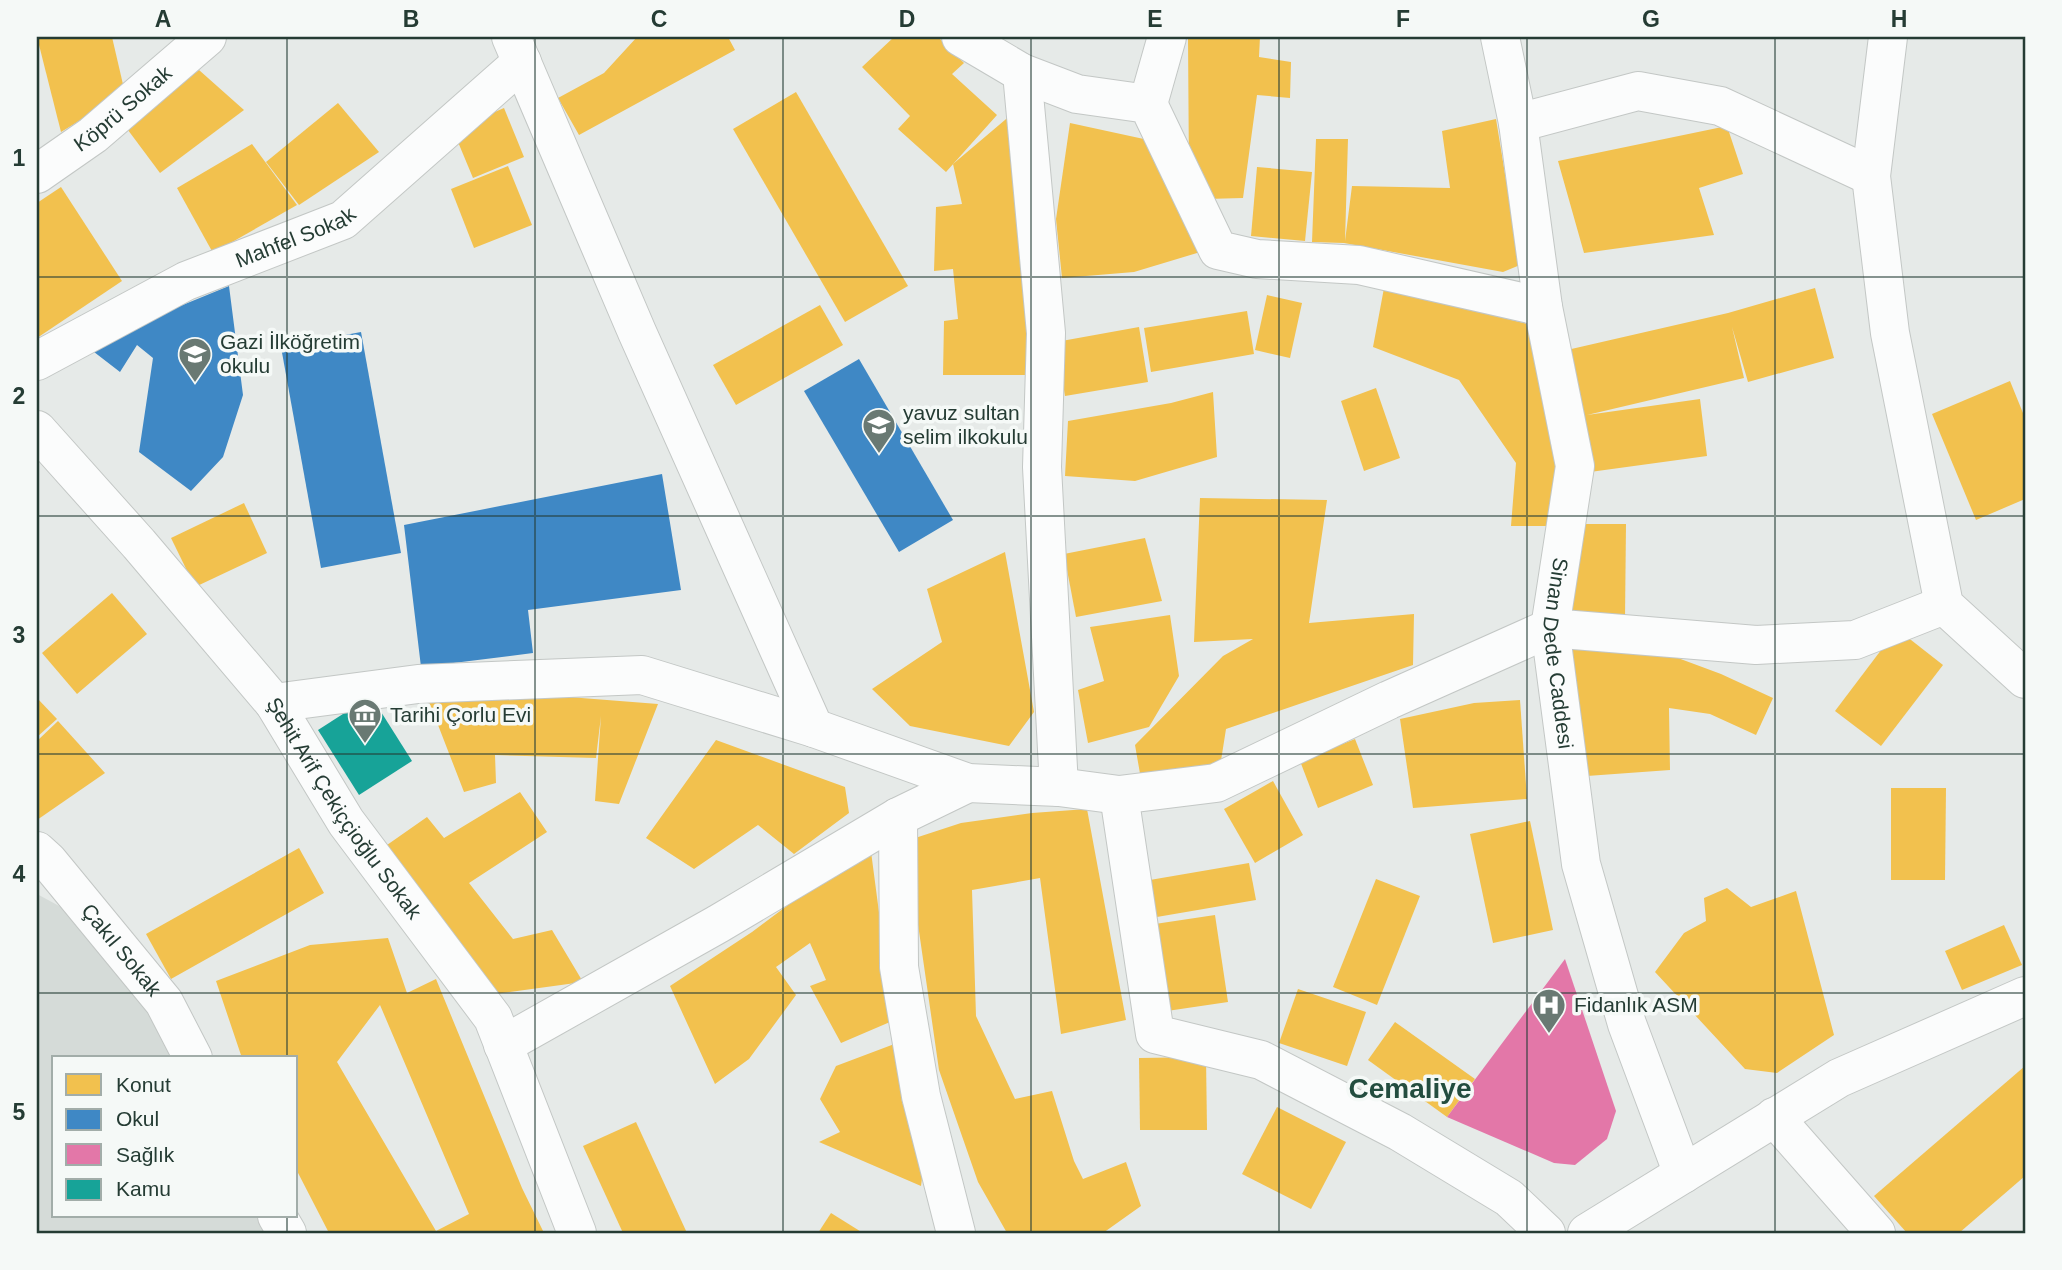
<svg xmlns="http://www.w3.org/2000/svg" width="2062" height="1270" font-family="Arial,sans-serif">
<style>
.built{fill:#d5dbd8}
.homes{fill:#f2c14e;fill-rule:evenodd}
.schools{fill:#3f88c5}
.health{fill:#e377a8}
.public{fill:#17a398}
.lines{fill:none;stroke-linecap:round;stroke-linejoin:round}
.street-casing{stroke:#c3c7c5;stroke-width:40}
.street{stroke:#fbfcfc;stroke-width:38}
.grid{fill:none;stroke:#253c34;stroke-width:2;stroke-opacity:0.55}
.labels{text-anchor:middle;stroke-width:7;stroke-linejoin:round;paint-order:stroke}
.street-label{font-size:21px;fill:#253c34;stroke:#f5f9f7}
.poi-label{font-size:21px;fill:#253c34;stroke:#f5f9f7;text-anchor:start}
.district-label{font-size:28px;font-weight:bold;fill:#234d3f;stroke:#f5f9f7}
.neatline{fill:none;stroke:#253c34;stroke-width:2.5}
.grid-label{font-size:23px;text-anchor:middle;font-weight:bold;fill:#253c34}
</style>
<rect width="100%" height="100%" fill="#e6eae8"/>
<polygon class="built" points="37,894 72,913 155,1018 179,1058 54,1058 54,1216 271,1216 281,1233 37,1233"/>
<g class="homes">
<polygon points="37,37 112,37 125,93 61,132"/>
<polygon points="637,37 728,37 735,50 579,135 558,98 604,73"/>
<polygon points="894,37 938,37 964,63 952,74 997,115 946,172 898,129 910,116 862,67"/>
<polygon points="1188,37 1260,37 1259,57 1291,62 1290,98 1257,95 1243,198 1206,199 1189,178"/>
<polygon points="199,70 244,110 160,173 125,126"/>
<polygon points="796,92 908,286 845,322 733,129"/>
<polygon points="338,103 379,152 299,205 266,162"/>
<polygon points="504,108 524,157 473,178 453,130"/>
<polygon points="1012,114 1035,375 943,375 944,321 958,319 953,269 934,271 936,207 962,204 953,164"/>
<polygon points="1496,119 1520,265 1503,272 1344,243 1312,242 1316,139 1348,139 1345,241 1352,186 1450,188 1442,131"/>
<polygon points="1070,123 1153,141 1207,250 1134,272 1062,278 1056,219"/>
<polygon points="1727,126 1743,174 1699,188 1714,235 1584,253 1558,161"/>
<polygon points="252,144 297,205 213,253 177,188"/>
<polygon points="508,166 532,225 474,248 451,189"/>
<polygon points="1257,167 1312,172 1305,241 1251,236"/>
<polygon points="61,187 122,281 37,338 37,203"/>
<polygon points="1384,288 1528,324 1568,467 1562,526 1511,526 1516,463 1459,380 1373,347"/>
<polygon points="1815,288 1834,358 1748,382 1732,327 1744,378 1587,415 1700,399 1707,456 1590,472 1567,350 1728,313"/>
<polygon points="1267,295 1302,303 1290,358 1255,350"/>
<polygon points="820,305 843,345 736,405 713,365"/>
<polygon points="1247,311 1254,354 1151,372 1144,328"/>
<polygon points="1139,327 1148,382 1065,396 1056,342"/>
<polygon points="2010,381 2025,418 2025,499 1976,520 1932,414"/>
<polygon points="1376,388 1400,458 1364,471 1341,401"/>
<polygon points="1213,392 1217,457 1135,481 1065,476 1068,421 1171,403"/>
<polygon points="1200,498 1327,500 1309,623 1414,614 1413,665 1226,729 1220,767 1142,785 1135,745 1223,656 1253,639 1194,642"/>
<polygon points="244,503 267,553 195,587 171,538"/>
<polygon points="1573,524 1626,524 1625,618 1571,617"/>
<polygon points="1145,538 1162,601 1076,617 1064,554"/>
<polygon points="1005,552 1034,712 1009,746 910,726 872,689 942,642 927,589"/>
<polygon points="112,593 147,634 77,694 42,653"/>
<polygon points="1170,615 1179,676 1149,727 1088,743 1078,690 1104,681 1090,627"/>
<polygon points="1897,629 1943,665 1881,746 1835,711"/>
<polygon points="1570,641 1659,651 1721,674 1773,698 1756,735 1710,714 1669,708 1670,770 1573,777"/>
<polygon points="492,691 658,704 619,804 595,801 601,716 596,758 495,755 496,783 464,792 426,694"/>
<polygon points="37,698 57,719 37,737"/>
<polygon points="1520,700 1527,799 1413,808 1400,719 1474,703"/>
<polygon points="58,721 105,773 37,820 37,741"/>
<polygon points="1355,739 1373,785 1318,808 1300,761"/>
<polygon points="716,740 845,787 849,813 794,854 758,825 694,869 646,838"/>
<polygon points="1273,781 1303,835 1255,863 1224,809"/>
<polygon points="1891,788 1946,788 1945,880 1891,880"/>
<polygon points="520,792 547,832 469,883 513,939 552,930 583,982 487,995 387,845 427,817 444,838"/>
<polygon points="1087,809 1126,1020 1061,1034 1040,878 972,890 976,1016 1015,1099 1052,1091 1074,1161 1083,1179 1126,1162 1141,1206 1103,1233 1007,1233 978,1182 939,1070 906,841 961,823 1032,813"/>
<polygon points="1530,821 1553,930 1493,943 1470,834"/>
<polygon points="870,844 885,958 890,1022 841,1043 810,986 826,980 810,943 776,967 796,995 749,1059 715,1084 670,986 752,932"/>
<polygon points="299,848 324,893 171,979 146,934"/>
<polygon points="1249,863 1256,900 1151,918 1144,881"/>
<polygon points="1376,879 1420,896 1377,1005 1333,987"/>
<polygon points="1727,888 1751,907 1796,891 1834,1035 1777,1073 1745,1069 1655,972 1684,933 1706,921 1704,898"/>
<polygon points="1215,915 1228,1002 1167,1011 1155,924"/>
<polygon points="2004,925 2022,965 1962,990 1945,951"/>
<path d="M388 938 407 993 436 979 522 1188 544 1233H329L296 1169V1058H242L216 981 310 945ZM380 1005 469 1214 436 1231 337 1062Z"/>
<polygon points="1298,989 1366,1012 1347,1066 1279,1043"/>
<polygon points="1395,1022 1475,1079 1447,1117 1368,1060"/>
<polygon points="897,1043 902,1102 925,1155 921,1186 819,1142 840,1132 820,1099 836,1066"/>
<polygon points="1206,1057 1207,1130 1140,1130 1139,1058"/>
<polygon points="2025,1066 2025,1176 1959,1233 1907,1233 1874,1196"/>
<polygon points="1277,1107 1346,1142 1311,1209 1242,1174"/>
<polygon points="636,1122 687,1233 623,1233 583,1146"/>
<polygon points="831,1213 863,1233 818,1233"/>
</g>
<g class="schools">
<polygon points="229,286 243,395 223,457 191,491 139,452 153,358 137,345 120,372 85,345"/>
<polygon points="361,332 401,553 321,568 281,347"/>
<polygon points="859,359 953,520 899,552 804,391"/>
<polygon points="662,474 681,590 528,610 533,653 421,667 404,525"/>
</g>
<polygon class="health" points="1565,959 1616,1111 1607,1139 1575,1165 1554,1163 1447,1117"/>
<polygon class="public" points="371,696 412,761 359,795 318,730"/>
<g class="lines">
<defs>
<g id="street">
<polyline points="511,37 637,332 814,728 968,783 1059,787 1119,795 1216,783 1389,700 1550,628 1756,645 1855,640 1944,605"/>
<polyline points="961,37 1022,73 1077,94 1148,104 1218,250 1257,259 1359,265 1543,307"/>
<path id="s1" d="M1500 37 1518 123 1543 307 1575 466 1550 628 1581 864 1627 1024 1683 1174"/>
<polyline points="1888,37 1871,176 1890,333 1944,605 2025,679"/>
<polyline points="1022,73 1046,333 1042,467 1059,787"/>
<polyline points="1148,104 1167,37"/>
<polyline points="1518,123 1638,91 1720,106 1871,176"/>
<path id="s2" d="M37 174 93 135 207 37"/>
<path id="s3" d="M37 361 186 281 343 220 522 62"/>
<path id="s4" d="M37 430 139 544 274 703 346 822 493 1018 577 1233"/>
<polyline points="274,703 418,684 642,675 814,728"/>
<polyline points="1119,795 1155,1034 1261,1060 1400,1132 1509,1198 1546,1233"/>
<polyline points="898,817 899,967 921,1096 956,1233"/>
<path id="s5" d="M37 851 48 861 164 1002 193 1058"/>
<polyline points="503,1045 718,924 898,817 968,783"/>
<polyline points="1774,1117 1876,1233"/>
<polyline points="277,1216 287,1233"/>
<polyline points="1587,1233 1839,1078 2025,996"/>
</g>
</defs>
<use href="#street" class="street-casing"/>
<use href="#street" class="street"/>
</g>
<path class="grid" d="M287 37V1058M535 37V1233M783 37V1233M1031 37V1233M1279 37V1233M1527 37V1233M1775 37V1233M37 277H2025M37 516H2025M37 754H2025M37 993H2025M287 1216V1233"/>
<defs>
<symbol id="school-pin" viewBox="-11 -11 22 30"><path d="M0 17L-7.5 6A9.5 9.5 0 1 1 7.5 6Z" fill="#697973" stroke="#f5f9f7"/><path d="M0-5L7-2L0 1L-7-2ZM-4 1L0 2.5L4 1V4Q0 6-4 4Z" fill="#fff"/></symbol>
<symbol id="museum-pin" viewBox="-11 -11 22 30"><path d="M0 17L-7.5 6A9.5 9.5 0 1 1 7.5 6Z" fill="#697973" stroke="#f5f9f7"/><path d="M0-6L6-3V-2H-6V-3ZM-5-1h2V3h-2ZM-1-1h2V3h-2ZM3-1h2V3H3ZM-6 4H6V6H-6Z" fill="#fff"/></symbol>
<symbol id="hospital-pin" viewBox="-11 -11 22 30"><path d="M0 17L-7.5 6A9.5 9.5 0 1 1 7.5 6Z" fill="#697973" stroke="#f5f9f7"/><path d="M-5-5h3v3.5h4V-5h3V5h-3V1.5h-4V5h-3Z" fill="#fff"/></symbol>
</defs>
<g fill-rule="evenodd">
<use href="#school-pin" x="176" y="335" width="38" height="52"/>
<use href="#school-pin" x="860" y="406" width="38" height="52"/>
<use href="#museum-pin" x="346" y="696" width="38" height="52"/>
<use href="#hospital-pin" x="1530" y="986" width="38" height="52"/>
</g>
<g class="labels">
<g class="street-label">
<text dy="7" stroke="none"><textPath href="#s2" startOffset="108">Köprü Sokak</textPath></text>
<text dy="7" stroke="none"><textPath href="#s3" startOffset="287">Mahfel Sokak</textPath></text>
<text dy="7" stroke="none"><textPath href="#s1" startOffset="625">Sinan Dede Caddesi</textPath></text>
<text dy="7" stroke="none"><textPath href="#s4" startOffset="488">Şehit Arif Çekiççioğlu Sokak</textPath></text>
<text dy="7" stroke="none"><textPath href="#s5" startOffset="130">Çakıl Sokak</textPath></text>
</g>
<g class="poi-label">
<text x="220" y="349">Gazi İlköğretim<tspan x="220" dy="24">okulu</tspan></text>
<text x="903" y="420">yavuz sultan<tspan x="903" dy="24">selim ilkokulu</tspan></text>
<text x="390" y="722">Tarihi Çorlu Evi</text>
<text x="1574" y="1012">Fidanlık ASM</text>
</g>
<g class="district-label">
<text x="1410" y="1098">Cemaliye</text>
</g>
</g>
<rect width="2062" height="1270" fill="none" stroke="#f5f9f7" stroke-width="77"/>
<rect x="52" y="1056" width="245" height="161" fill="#f5f9f7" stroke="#a2ada9" stroke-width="2"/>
<rect x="66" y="1074" width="35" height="21" fill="#f2c14e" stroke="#a2ada9" stroke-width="2"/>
<text x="116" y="1092" font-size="21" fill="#253c34">Konut</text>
<rect x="66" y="1109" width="35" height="21" fill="#3f88c5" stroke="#a2ada9" stroke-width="2"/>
<text x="116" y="1126" font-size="21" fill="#253c34">Okul</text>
<rect x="66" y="1144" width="35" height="21" fill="#e377a8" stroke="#a2ada9" stroke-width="2"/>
<text x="116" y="1162" font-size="21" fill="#253c34">Sağlık</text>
<rect x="66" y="1179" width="35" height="21" fill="#17a398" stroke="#a2ada9" stroke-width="2"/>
<text x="116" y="1196" font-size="21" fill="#253c34">Kamu</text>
<rect x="38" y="38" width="1986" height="1194" class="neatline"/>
<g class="grid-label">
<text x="163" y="27">A</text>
<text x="411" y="27">B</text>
<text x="659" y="27">C</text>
<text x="907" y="27">D</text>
<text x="1155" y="27">E</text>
<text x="1403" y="27">F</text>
<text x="1651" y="27">G</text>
<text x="1899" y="27">H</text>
<text x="19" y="166">1</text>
<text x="19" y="404">2</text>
<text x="19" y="643">3</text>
<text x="19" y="882">4</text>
<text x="19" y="1120">5</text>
</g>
</svg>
